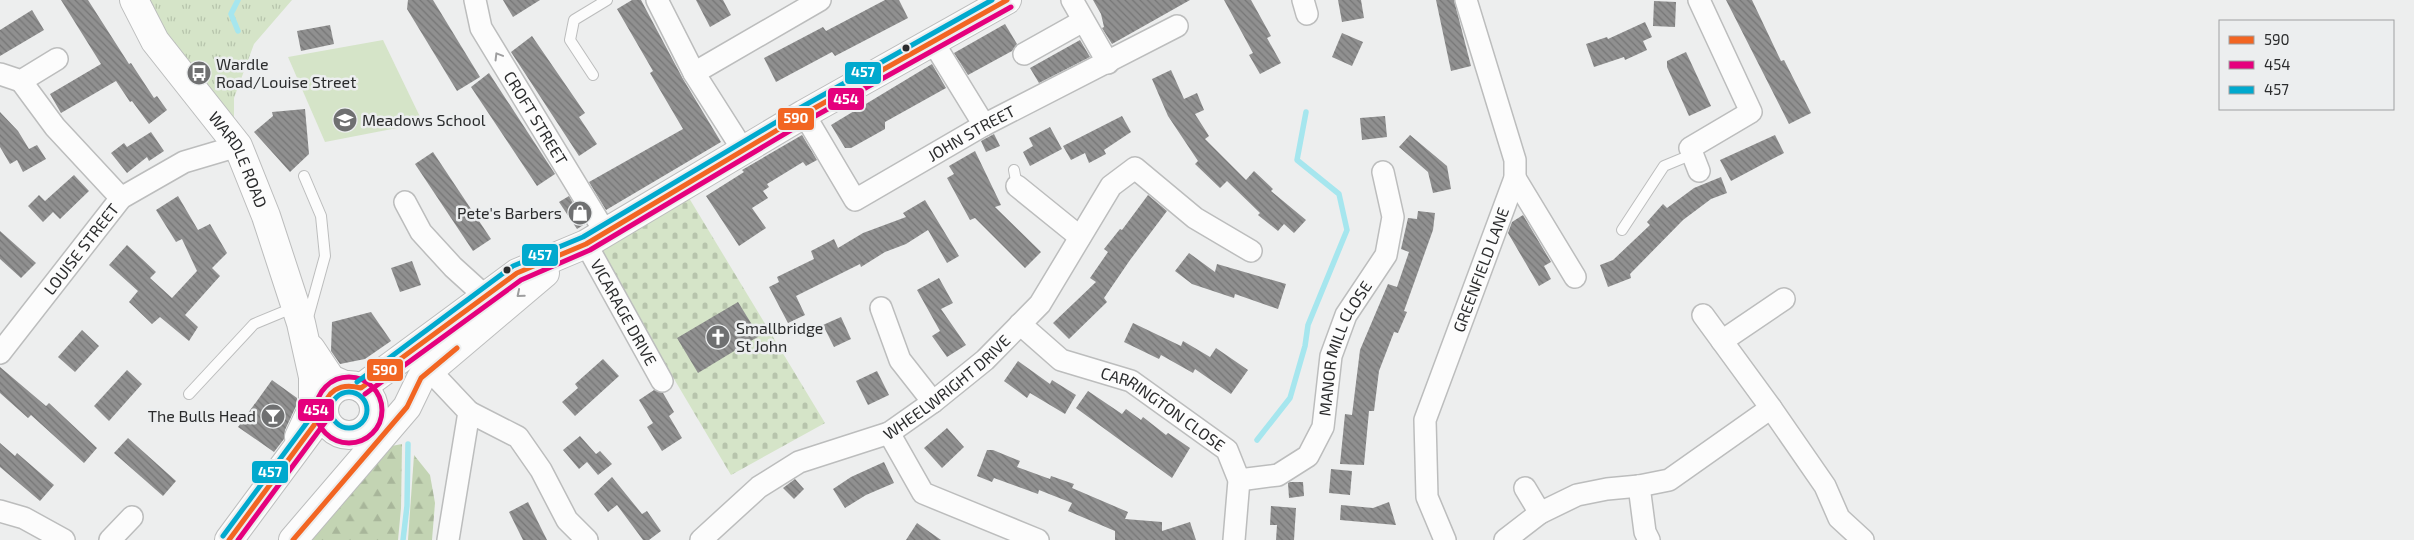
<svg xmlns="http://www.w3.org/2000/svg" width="2414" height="540" font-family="'Exo 2',sans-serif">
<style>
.grass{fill:url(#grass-tufts)}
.forest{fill:url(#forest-firs)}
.cemetery{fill:url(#cemetery-stones)}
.pitch{fill:#d5e4c8}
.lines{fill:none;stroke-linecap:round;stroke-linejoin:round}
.stream{stroke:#a6e6ee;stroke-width:5.5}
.building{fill:url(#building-back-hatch)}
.lane-casing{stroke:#bcbdbd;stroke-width:12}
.street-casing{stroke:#bcbdbd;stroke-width:24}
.secondary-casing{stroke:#bcbdbd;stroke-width:30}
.highway-casing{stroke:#bcbdbd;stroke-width:30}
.lane{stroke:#fcfcfc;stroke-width:10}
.street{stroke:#fcfcfc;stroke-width:21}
.secondary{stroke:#fcfcfc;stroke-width:28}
.highway{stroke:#fcfcfc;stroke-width:28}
.bus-1-casing{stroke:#eceeef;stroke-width:9}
.bus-2-casing{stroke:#eceeef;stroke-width:9}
.bus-3-casing{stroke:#eceeef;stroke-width:9}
.bus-1{stroke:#f26522;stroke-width:5}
.bus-2{stroke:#e5007d;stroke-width:5}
.bus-3{stroke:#00a9ce;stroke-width:5}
.oneway{stroke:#9e9e9f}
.bus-dot{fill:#2b2c2d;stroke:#eceeef;stroke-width:2}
.labels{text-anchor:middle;stroke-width:5;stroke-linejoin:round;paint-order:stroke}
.poi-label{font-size:16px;fill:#2b2c2d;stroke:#eceeef;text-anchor:start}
.street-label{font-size:16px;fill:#2b2c2d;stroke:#eceeef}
.line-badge{stroke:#eceeef;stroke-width:2}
.badge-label{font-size:14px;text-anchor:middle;font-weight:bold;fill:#fff}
</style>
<defs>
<pattern id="grass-tufts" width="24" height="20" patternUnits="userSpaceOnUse" patternTransform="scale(1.25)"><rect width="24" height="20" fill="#d5e4c8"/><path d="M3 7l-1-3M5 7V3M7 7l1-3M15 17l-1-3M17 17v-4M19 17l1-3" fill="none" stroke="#b7c4ac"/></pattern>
<pattern id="forest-firs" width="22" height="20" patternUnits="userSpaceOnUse" patternTransform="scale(1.25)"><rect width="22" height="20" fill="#c3d4b3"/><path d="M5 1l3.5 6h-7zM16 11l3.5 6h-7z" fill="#a8b69a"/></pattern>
<pattern id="cemetery-stones" width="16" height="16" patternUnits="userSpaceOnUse" patternTransform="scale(1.25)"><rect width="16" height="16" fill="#d5e4c8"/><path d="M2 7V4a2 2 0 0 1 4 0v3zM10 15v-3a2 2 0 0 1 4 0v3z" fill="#b7c4ac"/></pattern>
<pattern id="building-back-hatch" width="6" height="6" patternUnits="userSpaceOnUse" patternTransform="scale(1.25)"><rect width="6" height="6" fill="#909090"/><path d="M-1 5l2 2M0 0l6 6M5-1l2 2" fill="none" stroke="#767676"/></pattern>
</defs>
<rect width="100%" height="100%" fill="#edeeee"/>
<polygon class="grass" points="142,0 292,0 254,44 234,98 234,133"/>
<g class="forest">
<polygon points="402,444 401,508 398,540 310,540 381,448"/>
<polygon points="414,455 430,475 435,503 432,540 408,540"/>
</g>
<polygon class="cemetery" points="689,198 825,423 731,475 597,249"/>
<polygon class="pitch" points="383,40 423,123 325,142 288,57"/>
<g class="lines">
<g class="stream">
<polyline points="238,31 231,14 238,0"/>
<polyline points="1257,440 1290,398 1305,346 1308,325 1347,230 1339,194 1297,160 1306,112"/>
<polyline points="403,540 407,506 408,444"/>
</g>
</g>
<g class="building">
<polygon points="61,0 88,0 129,64 131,63 154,98 157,96 167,110 149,124 132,101 130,102 116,81 61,113 50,94 101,64"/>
<polygon points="408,0 433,0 480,77 457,91 407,9"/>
<polygon points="503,0 540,0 513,17"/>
<polygon points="632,0 641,0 683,79 721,142 606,210 589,182 683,129 650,73 653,71 617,9"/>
<polygon points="696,0 723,0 731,15 710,27"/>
<polygon points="885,0 899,0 908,18 835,56 832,52 776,82 764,58 823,27 826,31"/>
<polygon points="1093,0 1190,0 1112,44 1102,28 1104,27 1101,14"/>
<polygon points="1224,0 1251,0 1271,36 1267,38 1281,63 1260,74 1249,55 1253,53"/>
<polygon points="1338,0 1361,0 1364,18 1342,22"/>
<polygon points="1436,0 1454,0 1471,66 1451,71"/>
<polygon points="1726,0 1752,0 1781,61 1784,60 1811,113 1789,124"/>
<polygon points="1654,1 1676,2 1675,27 1653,26"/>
<polygon points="32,10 44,30 0,56 0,30"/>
<polygon points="1645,22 1652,37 1643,41 1647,50 1625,60 1624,57 1594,67 1586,44 1607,37 1608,39"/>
<polygon points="1005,24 1017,44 1012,51 968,75 954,53"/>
<polygon points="330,25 334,44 301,51 297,31"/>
<polygon points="1342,33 1363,42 1352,66 1332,57"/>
<polygon points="532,36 585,113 579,117 597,144 579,156 511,52"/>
<polygon points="1080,40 1090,57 1039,83 1030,68"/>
<polygon points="1686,52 1711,106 1689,116 1667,67 1667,61"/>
<polygon points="932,64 946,88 885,122 885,129 851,148 845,148 831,125"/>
<polygon points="1171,70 1184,99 1197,93 1204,110 1195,114 1209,136 1205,139 1246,180 1254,171 1273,189 1271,191 1306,220 1294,233 1284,224 1278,231 1258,215 1260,213 1227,181 1220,188 1195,164 1198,161 1168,116 1152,79"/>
<polygon points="489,73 555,174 537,186 471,87"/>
<polygon points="305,109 309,154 290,172 254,132 273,116 272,112"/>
<polygon points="0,112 18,131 29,149 37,145 46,159 23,172 17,160 10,164 0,147"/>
<polygon points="1122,116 1131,132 1104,150 1106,154 1089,163 1085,153 1071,160 1063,146"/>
<polygon points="1385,116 1387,137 1362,140 1360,118"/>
<polygon points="1050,127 1062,149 1030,166 1023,152 1033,146 1029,138"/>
<polygon points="151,132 164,151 149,161 147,157 127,173 111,153 124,143 127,147"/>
<polygon points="994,134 1000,146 986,152 981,141"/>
<polygon points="802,135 817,160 806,166 803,162 767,184 769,187 763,191 768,198 752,208 766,228 739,246 706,196 744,172 742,170"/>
<polygon points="1410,135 1447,166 1451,189 1433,193 1428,172 1399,147"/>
<polygon points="1775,135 1784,153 1731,181 1720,160"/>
<polygon points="975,151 1001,205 995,207 1041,252 1025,268 975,218 970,220 947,178 954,174 949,166"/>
<polygon points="433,152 491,239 473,251 415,164"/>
<polygon points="74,175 89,191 60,219 53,212 43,222 28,206 39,195 45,201"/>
<polygon points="1721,177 1727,193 1711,199 1683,220 1630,274 1631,278 1608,287 1600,265 1613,260 1650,225 1647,222 1663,204 1667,208 1694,188"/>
<polygon points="1148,195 1167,211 1130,260 1104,298 1107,302 1069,339 1053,323 1096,282 1090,278 1108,252 1104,249 1120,229 1122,230"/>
<polygon points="178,196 198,230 210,224 227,253 212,268 220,276 185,315 198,327 189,341 160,317 152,324 129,302 138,291 109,265 127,245 156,272 150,278 172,298 197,271 182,239 176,242 156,210"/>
<polygon points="569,196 585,224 577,229 559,202"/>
<polygon points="925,200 959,256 947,263 928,230 906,244 885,252 861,267 860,264 796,296 805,315 788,323 769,287 779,282 777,277 814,259 811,251 834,239 838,248 863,233 906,217 903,213"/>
<polygon points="1418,211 1435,213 1433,230 1404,311 1407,312 1398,333 1394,332 1379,371 1374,411 1369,411 1364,465 1340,464 1345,414 1352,415 1360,350 1388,284 1397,287 1409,252 1401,249 1408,218 1417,219"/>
<polygon points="1523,215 1551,262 1544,266 1551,279 1539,286 1508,233 1512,222"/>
<polygon points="0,231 36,263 21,278 0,259"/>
<polygon points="1189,253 1215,272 1217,264 1286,284 1278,309 1235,294 1234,298 1192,284 1175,271"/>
<polygon points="412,261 421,285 400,292 391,268"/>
<polygon points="939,278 953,303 941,309 966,345 947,357 932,336 940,331 917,290"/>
<polygon points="738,302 759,336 698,373 677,338"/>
<polygon points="371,312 391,341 365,359 340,364 331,351 332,322"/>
<polygon points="841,317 851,339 834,347 823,325"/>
<polygon points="1133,323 1181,346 1183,341 1210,357 1216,348 1248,370 1231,394 1195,369 1193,373 1161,355 1159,359 1124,342"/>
<polygon points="82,330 99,346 75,372 58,357"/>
<polygon points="603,359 619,376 575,416 562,402 578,388 575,384"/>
<polygon points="1018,361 1050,384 1052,380 1076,395 1065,414 1030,393 1027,398 1004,381"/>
<polygon points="0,367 46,406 49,403 97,448 84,463 31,415 28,418 0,393"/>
<polygon points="127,370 142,384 109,421 94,406"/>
<polygon points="877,371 889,395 868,405 856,381"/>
<polygon points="272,380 297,398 297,404 285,430 284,439 274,452 238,427"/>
<polygon points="654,390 663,393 674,412 669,416 682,438 662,451 647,427 653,423 639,400"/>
<polygon points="1088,391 1122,414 1126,409 1141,420 1143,417 1166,435 1168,433 1190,448 1172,478 1076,408"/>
<polygon points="947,428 964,447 942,468 924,448"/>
<polygon points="580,436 596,454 600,451 612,464 598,475 587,462 579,469 563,450"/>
<polygon points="128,438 176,481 163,496 114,453"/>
<polygon points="0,443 15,456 17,453 54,485 40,501 0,467"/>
<polygon points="987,450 993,450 1020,461 1017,467 1050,479 1051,476 1074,484 1072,488 1128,512 1125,519 1162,522 1162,531 1190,522 1196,540 1115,540 1115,531 1068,511 1072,503 1039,490 1038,494 994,478 992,482 977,476"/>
<polygon points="884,462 894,483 866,495 845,508 833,489 851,477"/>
<polygon points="1331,469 1352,471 1350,495 1329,493"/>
<polygon points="612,477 642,514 647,511 661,531 649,540 643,540 617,505 608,512 594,494"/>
<polygon points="795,479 804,489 794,499 783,488"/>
<polygon points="1290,482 1303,482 1304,496 1289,498 1288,483"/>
<polygon points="528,502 547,540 523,540 509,512"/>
<polygon points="1389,502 1396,525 1340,520 1341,505 1373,508"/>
<polygon points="1271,506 1296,508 1294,540 1276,540 1277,525 1270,525"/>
<polygon points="917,523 941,540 906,540"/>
</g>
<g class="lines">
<defs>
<g id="lane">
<polyline points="593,75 570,40 574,20 607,0"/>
<polyline points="1014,170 1017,186"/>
<polyline points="304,176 321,216 325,256 307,321"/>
<polyline points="1622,230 1664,166 1693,154"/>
<polyline points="189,394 254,324 295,307"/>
</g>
<g id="street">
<path id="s1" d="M475 0 481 28 605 232"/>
<polyline points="657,0 694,73 743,150"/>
<polyline points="1072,0 1108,63"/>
<polyline points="1303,0 1307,14"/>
<polyline points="933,42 984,125"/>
<polyline points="1024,54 1083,21"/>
<polyline points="694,73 820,0"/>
<polyline points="0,74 21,81 57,59"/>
<polyline points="21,81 55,127 121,198"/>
<path id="s2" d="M804 114 855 200 984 125 1177 26"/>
<polyline points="1699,171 1690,148 1751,112 1699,0"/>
<polyline points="1515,178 1575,277"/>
<polyline points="1017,186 1080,237"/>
<polyline points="405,202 421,232 453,267 485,296"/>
<path id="s3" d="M586 244 662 381"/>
<polyline points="881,308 900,360 933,402"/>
<polyline points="1703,315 1771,408"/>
<path id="s4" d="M1020 324 1061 360 1131 381 1227 450 1239 480 1234 540"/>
<polyline points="1722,341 1784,299"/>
<path id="s5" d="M0 353 121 198 184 162 238 146"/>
<polyline points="419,359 469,412 448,540"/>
<polyline points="469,412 518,437 541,470 567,520 587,540"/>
<polyline points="889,433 923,493 1038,540"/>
<path id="s6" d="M1239 480 1278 475 1308 456 1323 427 1331 356 1346 315 1386 255 1393 217 1383 172"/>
<polyline points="1639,486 1645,532 1649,540"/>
<polyline points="1525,488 1540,513"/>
<polyline points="0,511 24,518 64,540"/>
<polyline points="110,540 132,517"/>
<path id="s7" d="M701 540 759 487 799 462 889 433 933 402 985 360 1040 304 1111 186 1135 168 1195 218 1251 251"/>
<path id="s8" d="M1445 540 1427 497 1425 420 1515 178V160L1466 0"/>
<polyline points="1505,540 1540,513 1577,495 1607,489 1639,486 1669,480 1771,408 1825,486 1839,518 1863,540"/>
</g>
<g id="secondary">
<path id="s9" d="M134 0 155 41 238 146 266 216 301 323 313 377V407L299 437"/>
<polyline points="311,349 331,379 345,385"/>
</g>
<g id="highway">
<circle cx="349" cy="410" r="25"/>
<polyline points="361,388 517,273 586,244 804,114 1007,0"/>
<polyline points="229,540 323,413"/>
<polyline points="293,540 407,407 421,378 545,273"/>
</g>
</defs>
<use href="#lane" class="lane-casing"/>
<use href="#street" class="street-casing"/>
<use href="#secondary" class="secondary-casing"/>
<use href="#highway" class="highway-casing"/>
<use href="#lane" class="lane"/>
<use href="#street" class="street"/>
<use href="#secondary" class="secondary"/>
<use href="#highway" class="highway"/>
<defs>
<g id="bus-1">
<path d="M229 540 323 413C325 391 340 382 361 388L517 273 586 244 804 114 1007 0"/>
<polyline points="293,540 407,407 421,378 457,348"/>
</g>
<g id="bus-2">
<circle cx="349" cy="410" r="33"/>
<polyline points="365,394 521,280 590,250 808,120 1011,7"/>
<polyline points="238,540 329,417"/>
</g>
<g id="bus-3">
<polyline points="357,382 513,266 583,237 800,108 992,0"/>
<circle cx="349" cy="410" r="18"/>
<polyline points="223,536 317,409"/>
</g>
</defs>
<use href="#bus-1" class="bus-1-casing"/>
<use href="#bus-2" class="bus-2-casing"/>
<use href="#bus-3" class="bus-3-casing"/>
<use href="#bus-1" class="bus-1"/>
<use href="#bus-2" class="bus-2"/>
<use href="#bus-3" class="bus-3"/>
</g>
<defs><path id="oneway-chevron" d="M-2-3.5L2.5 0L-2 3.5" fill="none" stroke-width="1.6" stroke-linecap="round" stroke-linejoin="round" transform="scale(1.25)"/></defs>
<g class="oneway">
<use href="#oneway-chevron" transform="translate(498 56) rotate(-121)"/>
<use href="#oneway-chevron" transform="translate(520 294) rotate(140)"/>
</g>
<defs>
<symbol id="bus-disc" viewBox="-11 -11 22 22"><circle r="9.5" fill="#6f7071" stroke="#eceeef"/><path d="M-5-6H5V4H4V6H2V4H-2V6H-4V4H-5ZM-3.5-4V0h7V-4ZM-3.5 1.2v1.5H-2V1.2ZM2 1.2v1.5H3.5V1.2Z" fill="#fff"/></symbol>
<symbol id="school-disc" viewBox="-11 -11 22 22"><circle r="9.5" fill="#6f7071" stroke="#eceeef"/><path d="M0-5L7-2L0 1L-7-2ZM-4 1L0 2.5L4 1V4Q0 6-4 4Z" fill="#fff"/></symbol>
<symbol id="shop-disc" viewBox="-11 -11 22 22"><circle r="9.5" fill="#6f7071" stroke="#eceeef"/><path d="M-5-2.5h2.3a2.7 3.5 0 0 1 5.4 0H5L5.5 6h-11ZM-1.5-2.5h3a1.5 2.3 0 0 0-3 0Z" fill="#fff"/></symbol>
<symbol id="church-disc" viewBox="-11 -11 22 22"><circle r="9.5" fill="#6f7071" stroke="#eceeef"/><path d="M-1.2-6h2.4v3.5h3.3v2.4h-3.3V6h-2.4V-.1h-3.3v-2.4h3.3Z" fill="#fff"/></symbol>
<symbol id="bar-disc" viewBox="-11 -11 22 22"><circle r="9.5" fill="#6f7071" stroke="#eceeef"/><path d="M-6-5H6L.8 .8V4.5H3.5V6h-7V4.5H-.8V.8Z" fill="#fff"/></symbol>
</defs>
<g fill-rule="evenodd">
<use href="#bus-disc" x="185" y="59" width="28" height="28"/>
<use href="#school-disc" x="331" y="106" width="28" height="28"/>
<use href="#shop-disc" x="566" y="199" width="28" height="28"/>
<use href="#church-disc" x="704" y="323" width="28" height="28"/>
<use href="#bar-disc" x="259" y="402" width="28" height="28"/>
</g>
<g class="bus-dot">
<circle cx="906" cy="48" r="4.5"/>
<circle cx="507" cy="270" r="4.5"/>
</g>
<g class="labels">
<g class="poi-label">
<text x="216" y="70">Wardle<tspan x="216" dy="18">Road/Louise Street</tspan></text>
<text x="362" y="126">Meadows School</text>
<text x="562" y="219" text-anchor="end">Pete's Barbers</text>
<text x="736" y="334">Smallbridge<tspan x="736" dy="18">St John</tspan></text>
<text x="256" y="422" text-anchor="end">The Bulls Head</text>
</g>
<g class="street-label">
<text dy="6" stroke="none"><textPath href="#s1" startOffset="134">CROFT STREET</textPath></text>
<text dy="6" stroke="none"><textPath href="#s2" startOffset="234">JOHN STREET</textPath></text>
<text dy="6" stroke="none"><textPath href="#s9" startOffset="192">WARDLE ROAD</textPath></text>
<text dy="6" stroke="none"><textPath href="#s5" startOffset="132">LOUISE STREET</textPath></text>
<text dy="6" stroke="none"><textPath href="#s8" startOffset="284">GREENFIELD LANE</textPath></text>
<text dy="6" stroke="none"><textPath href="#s3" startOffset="78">VICARAGE DRIVE</textPath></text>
<text dy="6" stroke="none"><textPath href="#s6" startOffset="190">MANOR MILL CLOSE</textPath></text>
<text dy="6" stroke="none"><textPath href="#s7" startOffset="294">WHEELWRIGHT DRIVE</textPath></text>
<text dy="6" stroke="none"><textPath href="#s4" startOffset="169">CARRINGTON CLOSE</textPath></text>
</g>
</g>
<g class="line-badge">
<rect x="844" y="61" width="38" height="24" rx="5" fill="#00a9ce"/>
<rect x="827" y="87" width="38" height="24" rx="5" fill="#e5007d"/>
<rect x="777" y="107" width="38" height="24" rx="5" fill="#f26522"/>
<rect x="521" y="243" width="38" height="24" rx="5" fill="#00a9ce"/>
<rect x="366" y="358" width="38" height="24" rx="5" fill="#f26522"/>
<rect x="297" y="398" width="38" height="24" rx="5" fill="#e5007d"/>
<rect x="251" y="460" width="38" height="24" rx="5" fill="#00a9ce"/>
</g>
<g class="badge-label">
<text x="863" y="77">457</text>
<text x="846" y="104">454</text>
<text x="796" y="123">590</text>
<text x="540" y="260">457</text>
<text x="385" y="375">590</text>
<text x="316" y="415">454</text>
<text x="270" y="477">457</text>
</g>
<rect x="2219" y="20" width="175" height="90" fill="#eceeef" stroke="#9fa0a1"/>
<rect x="2229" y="36" width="25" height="8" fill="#f26522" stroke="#9fa0a1"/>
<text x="2264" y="45" font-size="15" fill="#2b2c2d">590</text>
<rect x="2229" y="61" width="25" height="8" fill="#e5007d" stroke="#9fa0a1"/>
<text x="2264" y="70" font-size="15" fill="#2b2c2d">454</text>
<rect x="2229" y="86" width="25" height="8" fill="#00a9ce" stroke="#9fa0a1"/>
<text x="2264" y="95" font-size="15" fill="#2b2c2d">457</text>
</svg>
